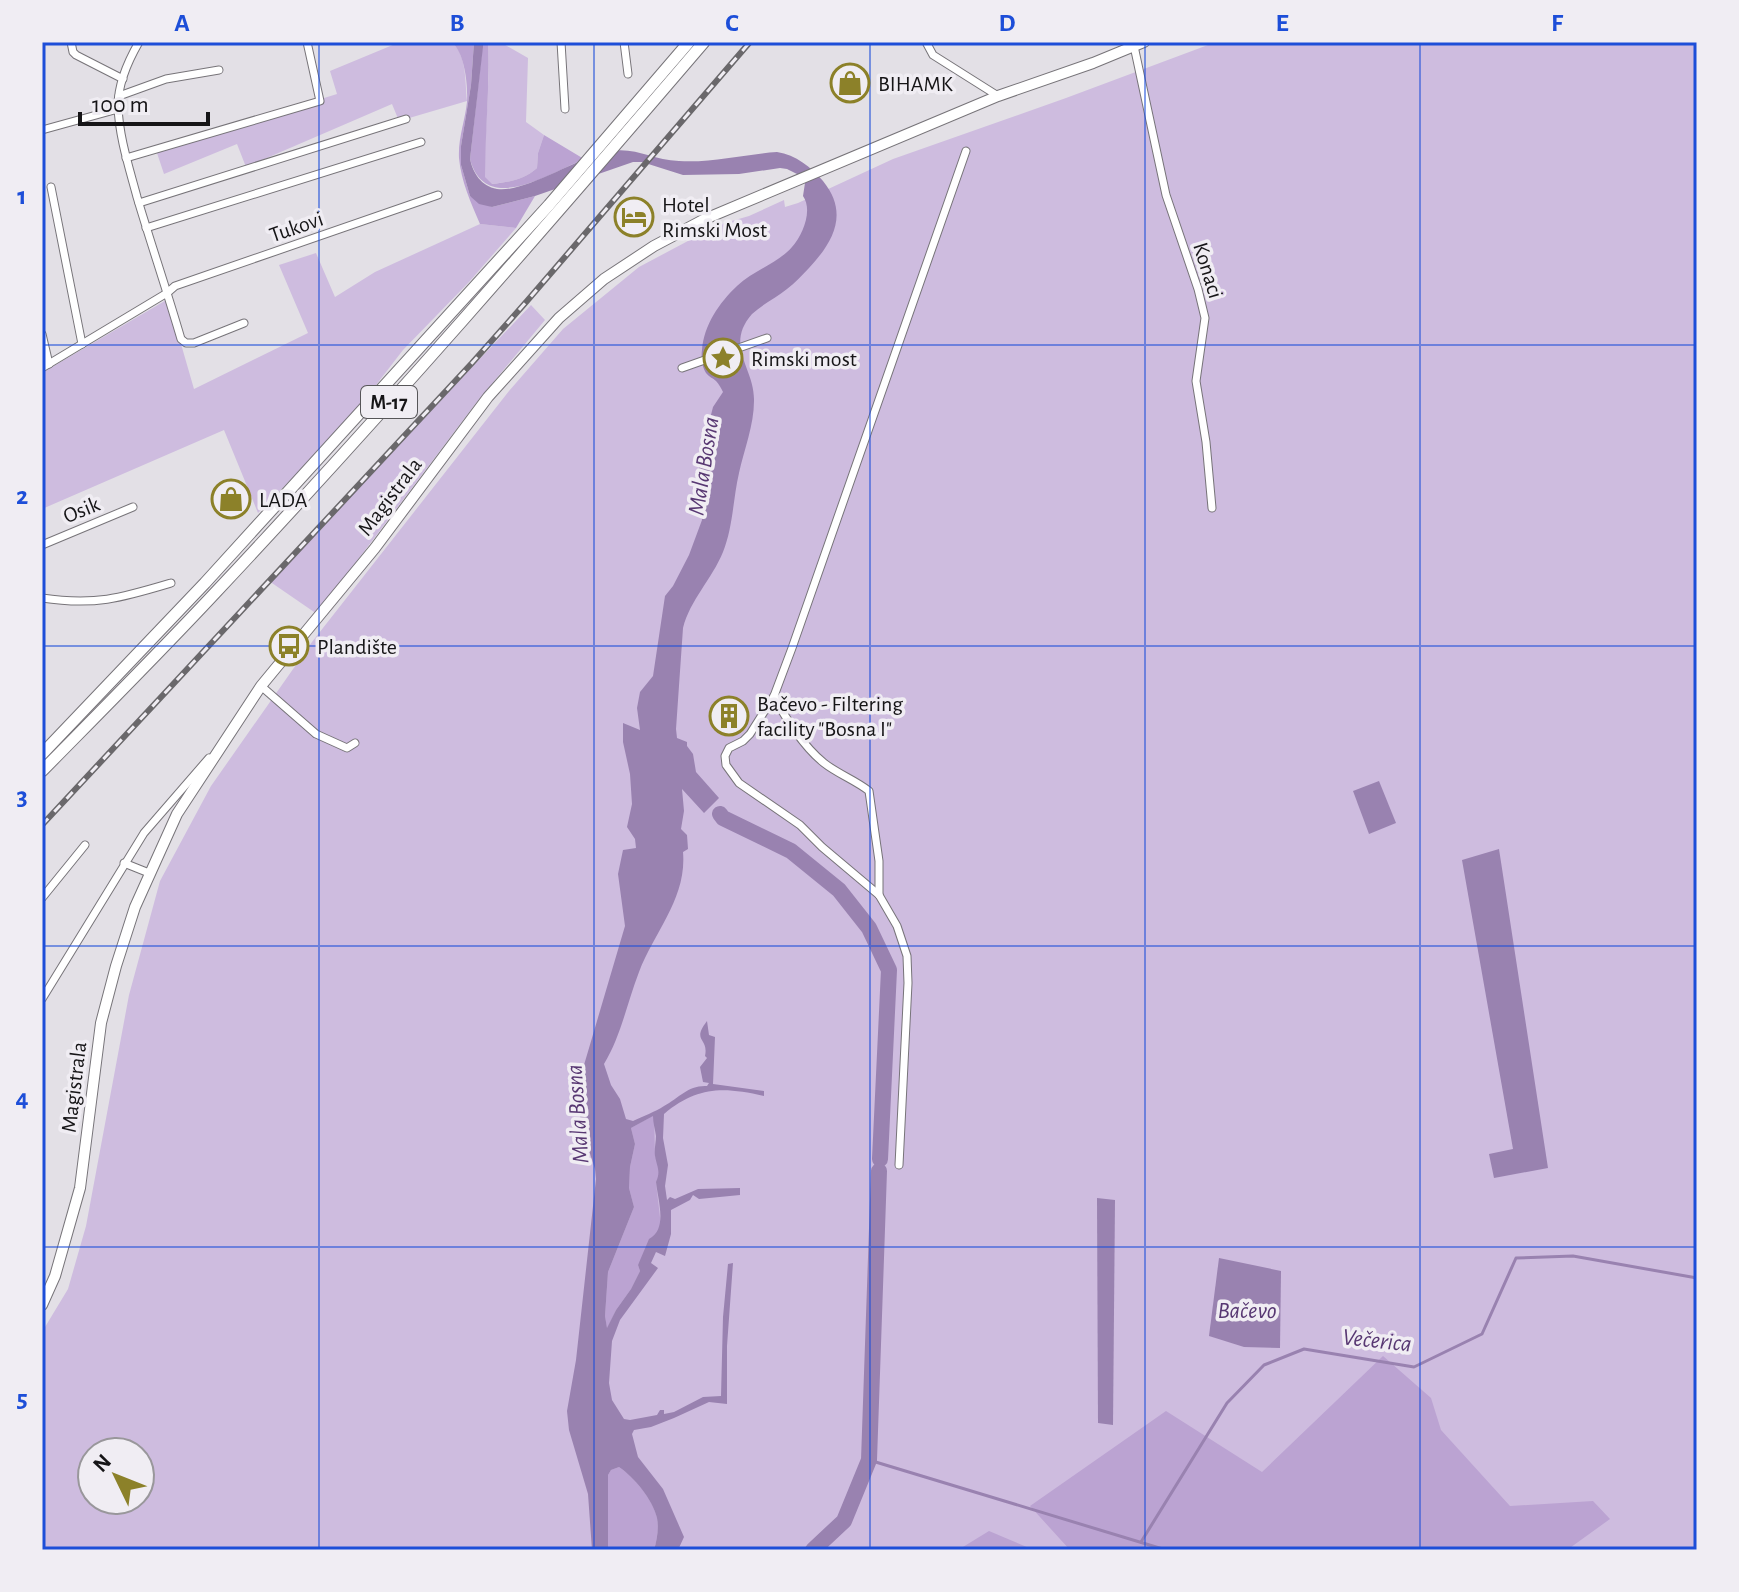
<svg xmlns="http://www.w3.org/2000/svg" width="1739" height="1592" font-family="'Alegreya Sans',sans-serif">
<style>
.green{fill:#cebcdf;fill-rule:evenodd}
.forest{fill:#bba3d2}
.water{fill:#9982b0;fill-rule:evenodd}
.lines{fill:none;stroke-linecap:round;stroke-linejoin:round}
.stream{stroke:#9982b0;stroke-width:3}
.river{stroke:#9982b0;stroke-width:16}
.minor-casing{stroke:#777479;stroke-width:9}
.secondary-casing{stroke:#777479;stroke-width:12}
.trunk-casing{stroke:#777479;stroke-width:13}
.minor{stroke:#fff;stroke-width:7}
.secondary{stroke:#fff;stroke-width:10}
.trunk{stroke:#fff;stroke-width:11}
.rail-casing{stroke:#6a686b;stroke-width:6}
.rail{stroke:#f0edf3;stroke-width:3;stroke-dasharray:9;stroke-linecap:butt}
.grid{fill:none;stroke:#1d4ed8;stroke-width:2;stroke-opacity:0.55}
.labels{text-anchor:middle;stroke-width:7;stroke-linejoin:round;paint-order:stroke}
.shield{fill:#f0edf3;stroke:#575659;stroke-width:2}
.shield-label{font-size:20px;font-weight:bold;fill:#161517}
.poi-label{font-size:22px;fill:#161517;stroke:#f0edf3;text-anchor:start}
.street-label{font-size:22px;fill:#161517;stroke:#f0edf3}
.water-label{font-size:24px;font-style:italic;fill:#583873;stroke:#f0edf3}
.neatline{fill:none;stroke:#1d4ed8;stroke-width:3}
.grid-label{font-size:26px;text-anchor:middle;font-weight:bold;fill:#1d4ed8}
</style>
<rect width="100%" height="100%" fill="#e3e0e6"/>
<g class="green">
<path d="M400 42H452C467 56 465 82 467 101L399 121 392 104 246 167 237 144 164 174 156 150 337 94 330 71Z"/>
<path d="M488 42H500L528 58 526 122 544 135 538 153 537 168C524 180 509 182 491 184L484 177C485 132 490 87 488 42Z"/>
<path d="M1216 42H1697V1550H42V1332L68 1289 86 1226 129 995 160 881 211 786 312 642 509 391 563 329 639 267 718 225 749 216 784 200 785 207 798 203 893 159 1066 98ZM92 1452H140V1500H92Z"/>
<polygon points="480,224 516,228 469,282 403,350 349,420 258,513 224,430 42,509 42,373 168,299 194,389 308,333 279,265 316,253 335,297 375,272"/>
<polygon points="531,305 545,320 476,403 317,614 269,581"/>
</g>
<g class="forest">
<path d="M452 42H474L471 85 461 146V165L470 196 492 207 535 196 516 228 480 224C471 203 461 181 459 158 458 138 465 121 467 102 468 85 465 54 452 42Z"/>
<path d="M483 42H488C490 87 485 132 485 177L492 184C509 182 524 180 537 168L538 153 544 135 584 159C549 174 485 216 470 159Z"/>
<polygon points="654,1115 655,1156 659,1165 659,1176 656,1183 661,1226 638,1265 640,1271 631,1289 616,1310 607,1329 605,1316 608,1272 634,1207 629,1188 630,1167 635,1144 631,1128"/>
<polygon points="1383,1356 1431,1398 1441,1430 1510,1506 1593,1501 1610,1519 1567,1550 1070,1550 1030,1506 1166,1411 1262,1472"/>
<path d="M619 1467C634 1477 653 1500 657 1518 659 1528 657 1540 654 1550H608V1475L611 1470Z"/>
<polygon points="989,1531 1034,1550 958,1550"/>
</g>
<g class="water">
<path d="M474 42H483V47L470 159C473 173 481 186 497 189 523 193 573 161 601 153 634 144 649 160 679 161 713 163 745 154 777 152 796 155 811 167 823 181 849 213 834 241 809 268 802 275 795 283 787 289 776 298 763 304 752 314 724 346 755 368 754 401 754 425 744 450 739 473 733 499 733 527 723 552 712 579 690 600 683 628L676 729 677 738 687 742V746L693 754 696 772 719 798 704 813 682 789 684 811 681 829 687 835 688 849 683 852C687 898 655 931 639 972 627 1003 621 1036 604 1064L611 1085 620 1099 626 1119 633 1121C643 1116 655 1112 664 1106 679 1098 688 1085 707 1086L709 1083 703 1082 700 1067 707 1058 705 1056C709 1037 691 1042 707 1021L709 1035 715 1037 713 1084 764 1091V1096C723 1087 698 1086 664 1114L663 1138 668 1165 665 1186 667 1200 670 1197 675 1199 698 1189 740 1188V1195L699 1199 693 1195 690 1200 671 1210V1234L665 1256 656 1252 651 1263 658 1268 620 1320 612 1341 609 1383 612 1400 624 1419 630 1420 657 1415 660 1410H664V1414L674 1412 703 1397 721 1396 723 1317 728 1264 733 1263 727 1346V1404L709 1402 674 1418 651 1427 634 1430 632 1434 638 1457 663 1489 684 1537 678 1550H654C657 1540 659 1528 657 1518 653 1500 634 1477 619 1467L611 1470 608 1475V1550H592L588 1494 569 1430 567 1411 576 1360 596 1179 595 1169 581 1126 579 1101 584 1065 625 926 618 874 623 850 636 848 635 839 627 827 632 804 630 774 623 742V723L640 730 637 708 640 692 653 676 665 596 673 586 689 555 702 520 697 480 701 454 713 407 723 392C721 388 719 384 716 381 713 378 709 377 706 373 702 367 701 357 702 350 704 325 719 303 737 286 753 271 778 263 792 247 803 235 813 210 803 196L805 183 799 175 787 169 780 168 739 174 683 175 642 162H633L535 196 492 207 479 204 470 196 461 165V146L471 85ZM653 1116C653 1123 655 1129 656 1136 656 1142 654 1150 655 1156 657 1167 661 1171 656 1182 658 1201 668 1229 649 1239L638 1265 640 1271 631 1289 616 1310 607 1328 605 1316 608 1272 634 1207 629 1188 630 1167 635 1144 631 1128Z"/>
<polygon points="1379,781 1396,823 1369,834 1353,791"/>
<polygon points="1499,849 1548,1168 1494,1178 1489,1154 1513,1149 1462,860"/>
<polygon points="1097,1198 1115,1200 1113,1425 1098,1423"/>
<polygon points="1219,1258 1281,1271 1280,1348 1244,1347 1209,1336"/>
</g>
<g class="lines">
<g class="stream">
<polyline points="869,1460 1166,1550"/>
<polyline points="1141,1542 1227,1403 1264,1365 1304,1349 1414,1367 1482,1334 1516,1258 1573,1256 1697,1278"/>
</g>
<g class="river">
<polyline points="720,814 723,818 791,851 839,890 869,928 889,970 880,1159"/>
<polyline points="813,1550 844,1521 869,1460 879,1171"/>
</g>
<defs>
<g id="minor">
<polyline points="71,42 73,52 76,55 123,79"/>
<path d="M139 42C128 61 118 84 118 106 119 137 129 167 137 197 151 244 167 291 181 339L186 343H194L244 323"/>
<polyline points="561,42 565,109"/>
<polyline points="624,42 628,74"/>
<polyline points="926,42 933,55 998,96"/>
<polyline points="1138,43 1134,46 1166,195 1198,289 1205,318 1196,381 1206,442 1212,508"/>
<polyline points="119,96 166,79 219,70"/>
<polyline points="42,130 118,109"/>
<polyline points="126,158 320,101 307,42"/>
<polyline points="51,187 82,344"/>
<polyline points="139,203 406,119"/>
<polyline points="146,228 421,142"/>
<polyline points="42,334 49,364"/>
<polyline points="42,368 167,293 175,286 438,195"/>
<polyline points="682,368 767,338"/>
<polyline points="42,545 133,507"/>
<path d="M42 598C95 606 121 598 171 583"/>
<polyline points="261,686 316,734 347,748 355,743"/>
<path d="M774 696C785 718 804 747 824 763 838 774 855 780 869 791L879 861V895"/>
<polyline points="124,863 149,873"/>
<polyline points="42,898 85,845"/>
<polyline points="42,999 144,833 209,758"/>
<polyline points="899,1165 908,983 907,956 897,926 879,895 822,847 800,825 739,783 726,765 725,756 729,748 743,741 750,734 774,696 792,648 966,151"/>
</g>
<polyline id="secondary" points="42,1305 55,1276 80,1188 101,1023 116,966 135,907 177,814 261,686 375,548 488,397 559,318 604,279 654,246 705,219 998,96 1093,63 1144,42"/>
<g id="trunk">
<polyline points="42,754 205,583 549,205 689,42"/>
<path d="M42 771C100 712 158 654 215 593 383 414 544 229 704 42"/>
</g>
</defs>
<use href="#minor" class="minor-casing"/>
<use href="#secondary" class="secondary-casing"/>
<use href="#trunk" class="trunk-casing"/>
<use href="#minor" class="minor"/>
<use href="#secondary" class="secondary"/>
<use href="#trunk" class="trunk"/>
<defs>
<polyline id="rail" points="42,825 472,363 527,301 750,42"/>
</defs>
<use href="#rail" class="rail-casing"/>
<use href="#rail" class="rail"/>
</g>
<path class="grid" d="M319 42V1550M594 42V1550M870 42V1550M1145 42V1550M1420 42V1550M42 345H1697M42 646H1697M42 946H1697M42 1247H1697"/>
<defs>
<symbol id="shop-ring" viewBox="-11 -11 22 22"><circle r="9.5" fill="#f0edf3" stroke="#8c8129" stroke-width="1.5"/><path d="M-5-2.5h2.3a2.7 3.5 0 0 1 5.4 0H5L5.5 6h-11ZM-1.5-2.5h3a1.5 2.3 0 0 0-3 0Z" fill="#8c8129"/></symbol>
<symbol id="hotel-ring" viewBox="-11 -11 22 22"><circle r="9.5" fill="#f0edf3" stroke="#8c8129" stroke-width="1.5"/><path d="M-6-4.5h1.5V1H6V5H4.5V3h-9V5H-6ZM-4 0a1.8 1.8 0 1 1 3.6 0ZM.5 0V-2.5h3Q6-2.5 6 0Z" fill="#8c8129"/></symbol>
<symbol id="sight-ring" viewBox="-11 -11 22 22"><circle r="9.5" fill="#f0edf3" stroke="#8c8129" stroke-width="1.5"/><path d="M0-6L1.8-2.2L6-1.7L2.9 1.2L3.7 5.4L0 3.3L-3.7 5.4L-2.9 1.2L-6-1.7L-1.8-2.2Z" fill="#8c8129"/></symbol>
<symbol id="bus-ring" viewBox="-11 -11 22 22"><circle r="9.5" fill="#f0edf3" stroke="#8c8129" stroke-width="1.5"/><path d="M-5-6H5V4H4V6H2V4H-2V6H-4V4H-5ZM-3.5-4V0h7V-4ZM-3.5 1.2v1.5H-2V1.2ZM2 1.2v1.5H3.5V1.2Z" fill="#8c8129"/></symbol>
<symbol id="building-ring" viewBox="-11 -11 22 22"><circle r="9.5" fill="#f0edf3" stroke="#8c8129" stroke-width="1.5"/><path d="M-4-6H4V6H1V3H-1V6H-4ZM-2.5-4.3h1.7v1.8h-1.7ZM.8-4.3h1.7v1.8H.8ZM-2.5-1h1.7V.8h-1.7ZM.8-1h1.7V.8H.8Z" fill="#8c8129"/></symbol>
</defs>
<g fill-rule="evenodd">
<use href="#shop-ring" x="828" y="61" width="44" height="44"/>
<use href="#hotel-ring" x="612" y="195" width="44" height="44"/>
<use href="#sight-ring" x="701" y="336" width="44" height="44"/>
<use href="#shop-ring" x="209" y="477" width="44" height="44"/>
<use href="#bus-ring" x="267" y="624" width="44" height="44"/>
<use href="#building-ring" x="707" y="694" width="44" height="44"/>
</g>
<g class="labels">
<rect class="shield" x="361" y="386" width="56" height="32" rx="6"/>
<g class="shield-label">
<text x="389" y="409">M-17</text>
</g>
<g class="poi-label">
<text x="878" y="91">BIHAMK</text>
<text x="662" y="212">Hotel<tspan x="662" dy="25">Rimski Most</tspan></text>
<text x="751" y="366">Rimski most</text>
<text x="259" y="507">LADA</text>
<text x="317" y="654">Plandište</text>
<text x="757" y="711">Bačevo - Filtering<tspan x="757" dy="25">facility "Bosna I"</tspan></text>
</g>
<g class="street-label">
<text transform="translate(296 226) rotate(-19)" y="8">Tukovi</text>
<text transform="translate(1209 270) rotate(73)" y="8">Konaci</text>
<text transform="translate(389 496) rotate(-53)" y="8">Magistrala</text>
<text transform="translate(81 509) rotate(-22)" y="8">Osik</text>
<text transform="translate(73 1087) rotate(-83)" y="8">Magistrala</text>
</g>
<g class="water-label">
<text transform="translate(703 466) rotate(-81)" y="8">Mala Bosna</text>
<text transform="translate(577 1114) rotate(-94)" y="8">Mala Bosna</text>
<text x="1247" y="1318">Bačevo</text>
<text transform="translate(1377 1340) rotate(6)" y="8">Večerica</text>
</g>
</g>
<rect width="1739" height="1592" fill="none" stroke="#f0edf3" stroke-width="88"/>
<g transform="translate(116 1476) rotate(313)"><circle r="38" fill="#f0edf3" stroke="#99979b" stroke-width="2"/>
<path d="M0-6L14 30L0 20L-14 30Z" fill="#8c8129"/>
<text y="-12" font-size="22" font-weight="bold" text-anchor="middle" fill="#161517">N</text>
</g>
<path d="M80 112v12h128v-12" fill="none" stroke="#161517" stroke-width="4"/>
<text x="92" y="112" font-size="24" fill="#161517" stroke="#f0edf3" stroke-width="6" paint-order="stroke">100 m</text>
<rect x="44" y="44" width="1651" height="1504" class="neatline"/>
<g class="grid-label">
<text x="182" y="31">A</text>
<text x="457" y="31">B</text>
<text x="732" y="31">C</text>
<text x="1007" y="31">D</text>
<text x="1282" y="31">E</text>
<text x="1557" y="31">F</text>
<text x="22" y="204">1</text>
<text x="22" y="504">2</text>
<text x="22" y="805">3</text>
<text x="22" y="1106">4</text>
<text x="22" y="1407">5</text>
</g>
</svg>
